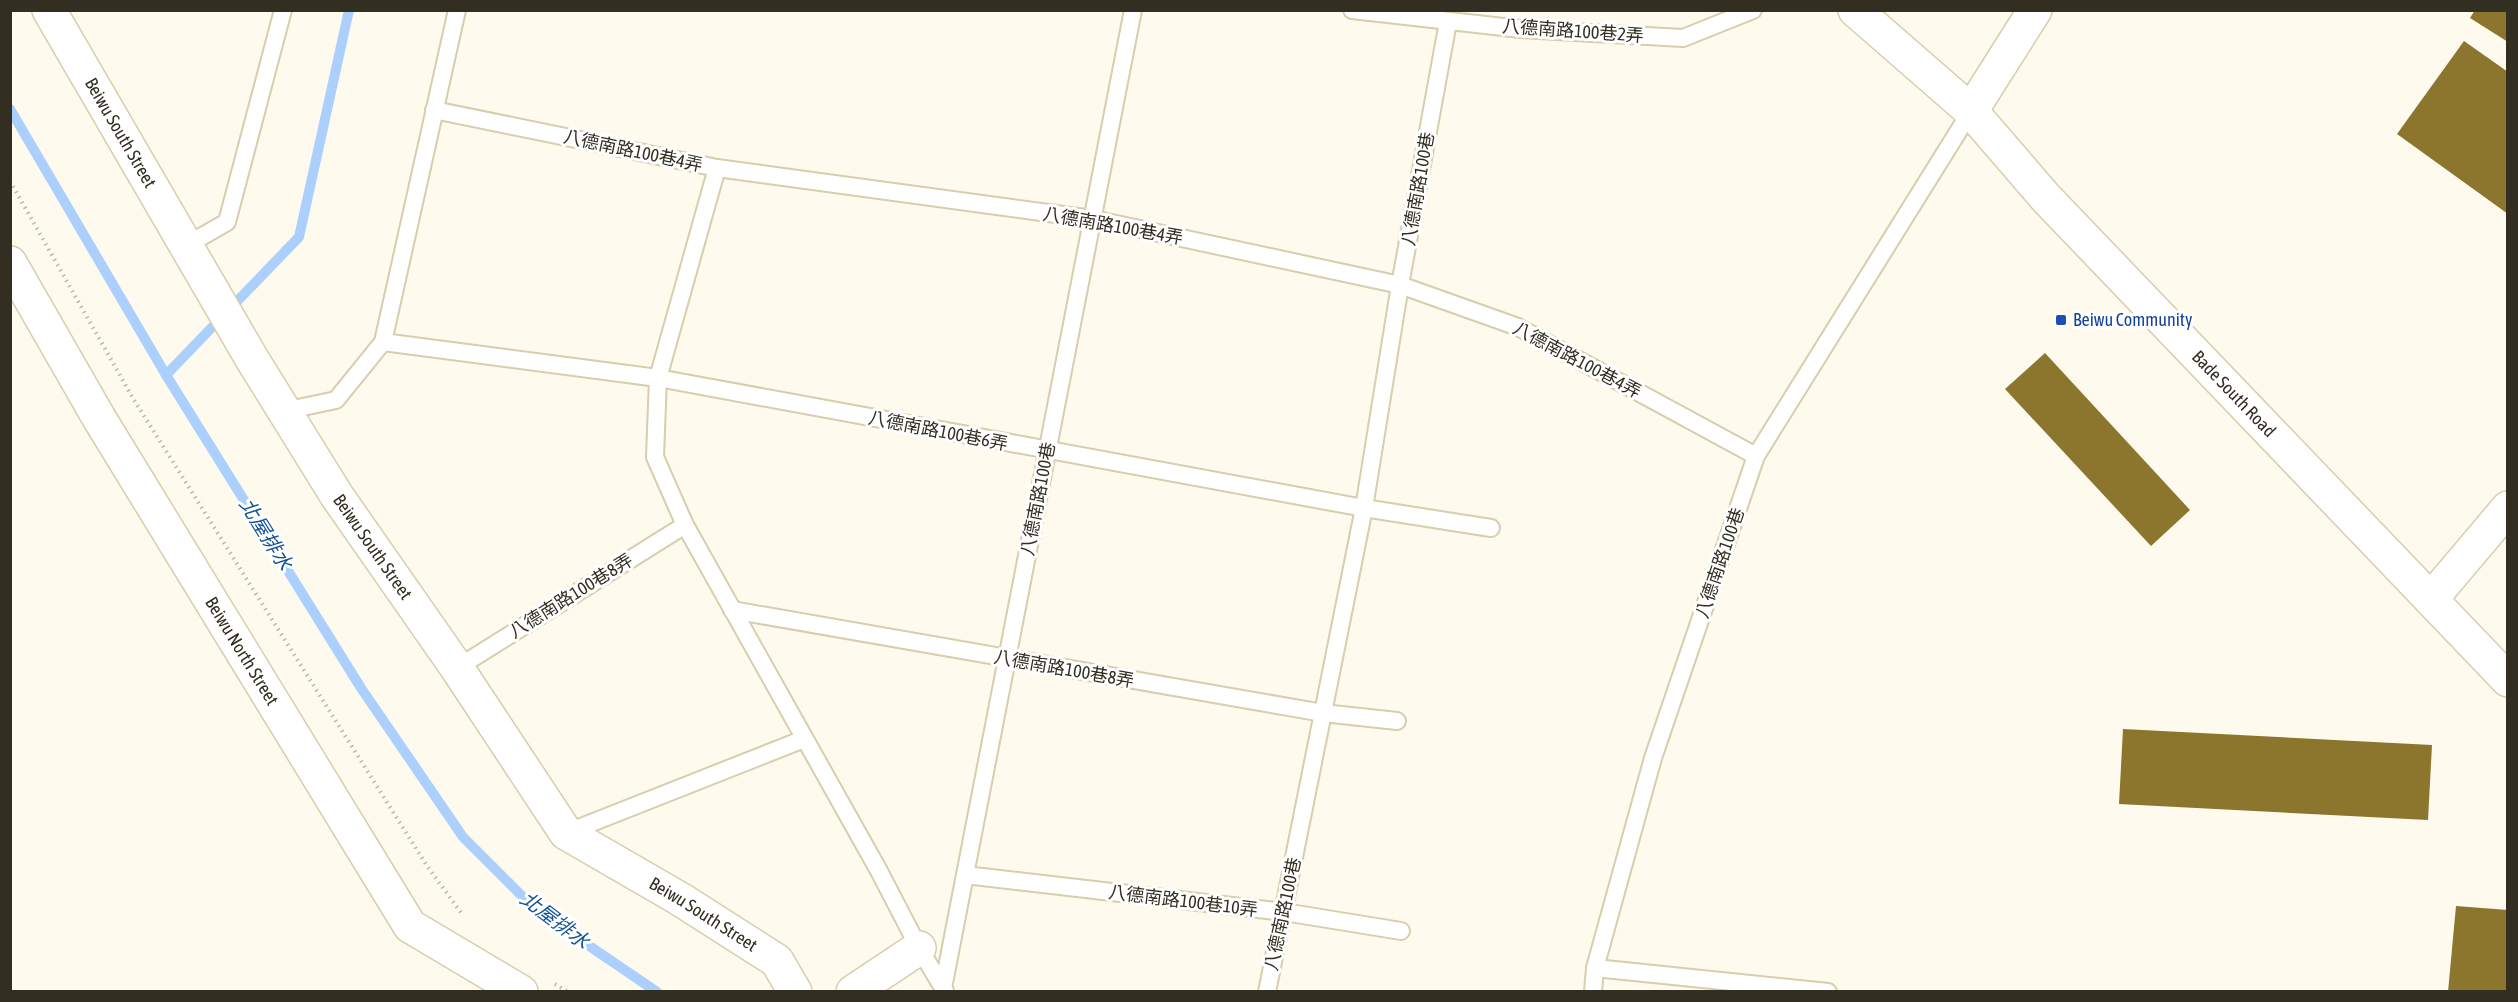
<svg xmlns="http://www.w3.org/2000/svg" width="2518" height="1002" font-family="'Asap Condensed','Noto Sans TC',sans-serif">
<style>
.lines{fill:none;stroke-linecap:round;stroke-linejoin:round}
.stream{stroke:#abd0fe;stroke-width:10}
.building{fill:#8c762d}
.service-casing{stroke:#d8cdac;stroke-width:20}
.minor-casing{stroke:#d8cdac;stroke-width:36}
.tertiary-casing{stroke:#d8cdac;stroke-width:36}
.path{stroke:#bcb8ab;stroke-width:4;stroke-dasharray:1.5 4.5;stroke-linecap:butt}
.service{stroke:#fff;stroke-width:16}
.minor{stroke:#fff;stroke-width:33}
.tertiary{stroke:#fff;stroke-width:33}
.transit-dot{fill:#1a4fb4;stroke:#fff;stroke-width:2}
.labels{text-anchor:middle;stroke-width:6;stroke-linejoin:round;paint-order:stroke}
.street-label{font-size:18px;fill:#322e21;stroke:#fff}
.transit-label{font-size:18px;fill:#164399;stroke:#fff;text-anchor:start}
.water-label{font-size:20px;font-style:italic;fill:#145395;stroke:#fff}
</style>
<rect width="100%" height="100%" fill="#fefaed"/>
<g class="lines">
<g class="stream">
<polyline points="10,109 166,375 361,688 463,837 535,909 657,992"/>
<polyline points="166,375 299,237 349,10"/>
</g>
</g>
<g class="building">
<polygon points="2475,10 2508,10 2508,42 2470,18"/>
<polygon points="2464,41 2508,72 2508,214 2397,134"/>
<polygon points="2045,353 2190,510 2151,546 2005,389"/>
<polygon points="2123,729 2432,745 2428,820 2119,804"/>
<polygon points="2456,906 2508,910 2508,992 2448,992"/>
</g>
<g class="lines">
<defs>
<g id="service">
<polyline points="1352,10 1521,29 1683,38 1753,10"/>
<polyline points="434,110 717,168 1093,219 1400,285 1518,327 1756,456"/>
<polyline points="717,168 658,378 655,457 685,525 879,871 919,948 945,991"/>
<polyline points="187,245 227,222 283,10"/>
<polyline points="383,342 658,378 1364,508 1491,528"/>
<polyline points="284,411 336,400 383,342 457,10"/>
<polyline points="732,610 1323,713 1397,721"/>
<polyline points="457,668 685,525"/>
<polyline points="566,833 804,739"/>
<polyline points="965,875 1284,912 1401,931"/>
<polyline points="1595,968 1828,992"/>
<polyline points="943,988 1133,10"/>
<polyline points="1267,992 1364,508 1400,285 1448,22"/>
<polyline points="1593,992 1595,968 1653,758 1756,456 1971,111"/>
</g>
<g id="minor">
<path id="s1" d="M49 10 252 359 337 496 457 668 566 833 680 899 777 961 795 992"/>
<polyline points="1971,111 2035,10"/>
<path id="s2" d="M10 263 99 418 410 926 521 992"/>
<polyline points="2431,599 2508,508"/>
<polyline points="853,992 919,948"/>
</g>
<g id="tertiary">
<path id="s3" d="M1855 10 1971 111 2046 198 2508 680"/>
</g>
</defs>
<use href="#service" class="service-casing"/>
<use href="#minor" class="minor-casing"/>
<use href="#tertiary" class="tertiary-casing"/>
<g class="path">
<polyline points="10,181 134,400 427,866 462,914"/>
<polyline points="555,984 568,992"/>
</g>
<use href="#service" class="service"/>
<use href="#minor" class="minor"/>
<use href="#tertiary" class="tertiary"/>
</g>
<rect class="transit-dot" x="2055" y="314" width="12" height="12" rx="3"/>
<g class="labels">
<g class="street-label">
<text transform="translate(1573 31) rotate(4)" y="6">八德南路100巷2弄</text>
<text dy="6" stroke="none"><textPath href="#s1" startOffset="142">Beiwu South Street</textPath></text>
<text transform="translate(633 151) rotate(12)" y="6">八德南路100巷4弄</text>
<text transform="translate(1418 189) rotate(-80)" y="6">八德南路100巷</text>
<text transform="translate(1113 226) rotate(10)" y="6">八德南路100巷4弄</text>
<text transform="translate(1577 360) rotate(28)" y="6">八德南路100巷4弄</text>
<text dy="6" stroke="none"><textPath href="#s3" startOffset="540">Bade South Road</textPath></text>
<text transform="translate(938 431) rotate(11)" y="6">八德南路100巷6弄</text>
<text transform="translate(1038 499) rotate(-79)" y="6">八德南路100巷</text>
<text dy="6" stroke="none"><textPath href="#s1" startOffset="627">Beiwu South Street</textPath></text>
<text transform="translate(1720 563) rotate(-71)" y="6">八德南路100巷</text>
<text transform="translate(571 596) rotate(-32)" y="6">八德南路100巷8弄</text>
<text dy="6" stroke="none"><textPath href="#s2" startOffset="452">Beiwu North Street</textPath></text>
<text transform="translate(1064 669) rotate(10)" y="6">八德南路100巷8弄</text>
<text transform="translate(1183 901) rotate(7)" y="6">八德南路100巷10弄</text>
<text transform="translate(1283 914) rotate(-78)" y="6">八德南路100巷</text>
<text dy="6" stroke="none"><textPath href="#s1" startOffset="1132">Beiwu South Street</textPath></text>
</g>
<g class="transit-label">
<text x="2073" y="326">Beiwu Community</text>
</g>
<g class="water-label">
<text transform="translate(266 534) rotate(58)" y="7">北屋排水</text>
<text transform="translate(555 920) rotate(37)" y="7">北屋排水</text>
</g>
</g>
<rect width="2518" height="1002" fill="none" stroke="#322e21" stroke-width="24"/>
</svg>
